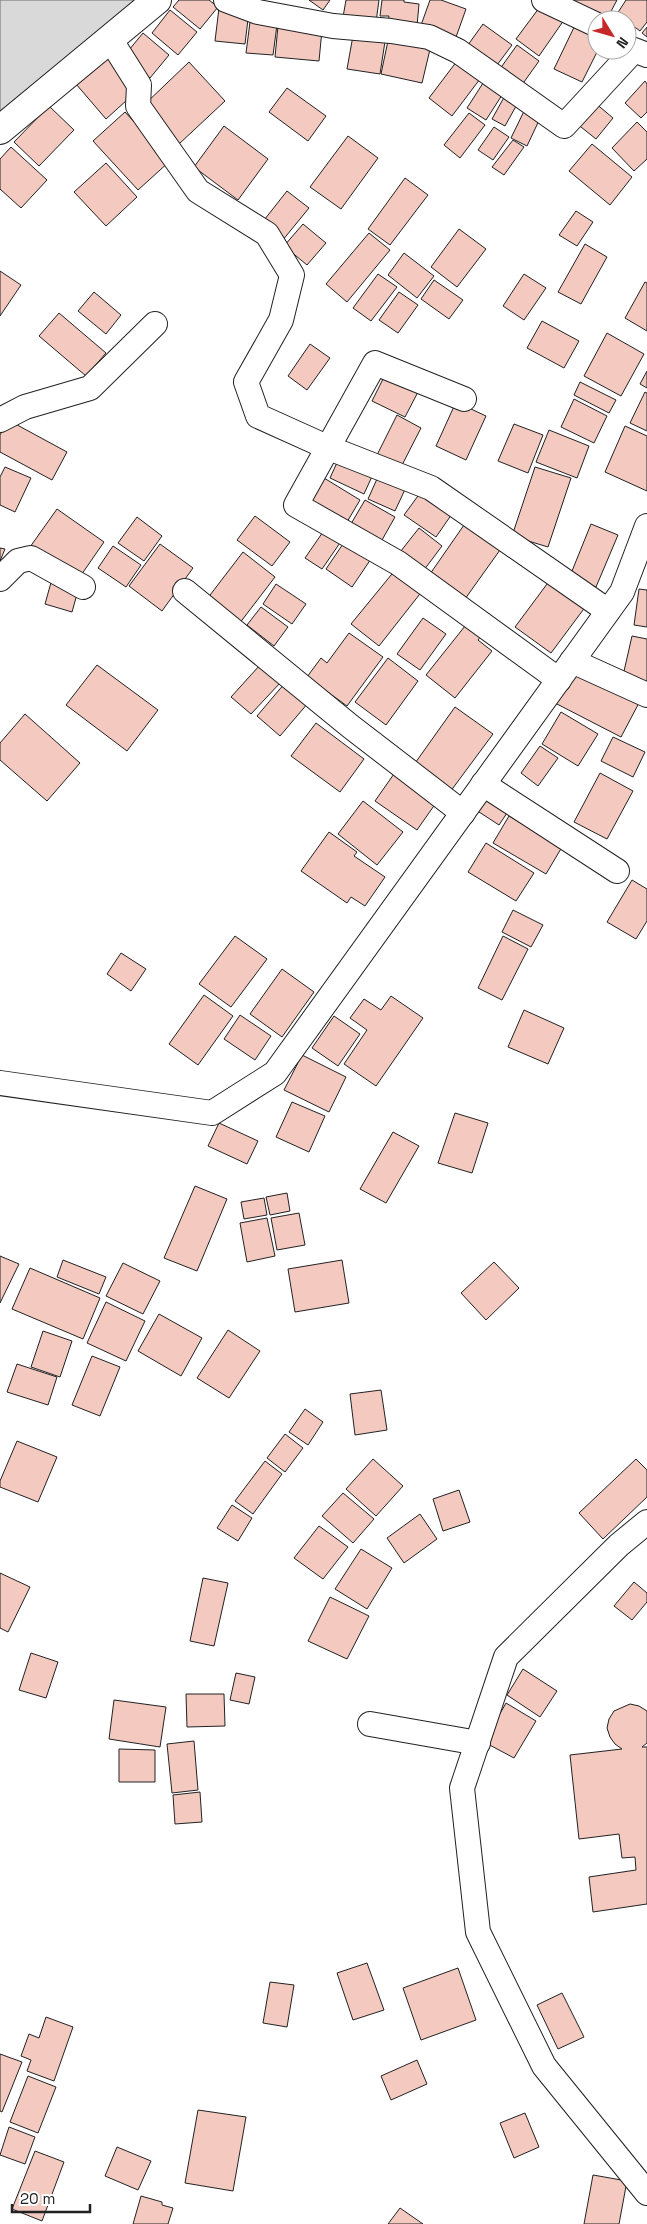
<svg xmlns="http://www.w3.org/2000/svg" width="647" height="2224" font-family="'Space Grotesk',sans-serif">
<style>
.water{fill:#d9d9d9;stroke:#6f6f6f}
.building{fill:#f3c9c0;stroke:#222}
.lines{fill:none;stroke-linecap:round;stroke-linejoin:round}
.minor-casing{stroke:#222;stroke-width:26}
.tertiary-casing{stroke:#222;stroke-width:30}
.minor{stroke:#fff;stroke-width:24}
.tertiary{stroke:#fff;stroke-width:28}
</style>
<rect width="100%" height="100%" fill="#fff"/>
<polygon class="water" points="0,0 136,0 0,111"/>
<g class="building">
<polygon points="179,0 209,0 218,7 200,29 173,7"/>
<polygon points="309,0 330,0 323,10"/>
<polygon points="346,0 379,0 376,22 343,17"/>
<polygon points="382,0 404,0 404,2 419,4 417,26 388,22 389,16 380,16"/>
<polygon points="430,0 441,0 466,9 455,40 420,28"/>
<polygon points="575,0 617,0 607,19 573,2"/>
<polygon points="626,0 647,0 647,22 640,31 617,14"/>
<polygon points="542,4 564,20 539,56 516,39"/>
<polygon points="219,8 249,11 245,44 215,41"/>
<polygon points="170,10 197,32 178,55 152,33"/>
<polygon points="577,21 597,31 598,50 582,82 554,69"/>
<polygon points="250,22 277,25 273,55 246,53"/>
<polygon points="483,24 512,45 494,69 465,49"/>
<polygon points="278,26 322,30 319,61 275,57"/>
<polygon points="647,27 647,37 642,33"/>
<polygon points="354,30 386,35 380,74 347,69"/>
<polygon points="143,33 169,55 150,78 124,56"/>
<polygon points="389,36 431,45 422,83 381,74"/>
<polygon points="517,45 539,61 519,89 497,73"/>
<polygon points="111,53 138,90 106,119 76,84"/>
<polygon points="460,57 483,75 452,116 429,98"/>
<polygon points="189,62 225,101 179,144 143,106"/>
<polygon points="485,80 504,92 486,120 467,108"/>
<polygon points="645,81 647,84 647,112 641,118 625,103"/>
<polygon points="287,88 326,116 308,141 269,112"/>
<polygon points="507,92 520,99 505,126 492,119"/>
<polygon points="594,102 613,118 596,139 576,123"/>
<polygon points="527,105 543,112 527,146 511,138"/>
<polygon points="49,106 74,130 39,166 14,142"/>
<polygon points="125,112 170,161 138,190 93,141"/>
<polygon points="469,113 485,125 460,158 444,145"/>
<polygon points="637,122 647,132 647,159 634,171 612,148"/>
<polygon points="224,126 268,159 238,200 194,167"/>
<polygon points="494,127 509,137 493,160 478,150"/>
<polygon points="348,136 378,158 341,209 310,187"/>
<polygon points="513,140 524,147 504,175 492,167"/>
<polygon points="592,144 632,177 610,205 569,171"/>
<polygon points="11,147 47,180 21,208 0,189 0,159"/>
<polygon points="106,163 137,197 106,226 74,192"/>
<polygon points="405,178 428,195 390,245 368,229"/>
<polygon points="287,191 309,208 282,241 261,224"/>
<polygon points="576,211 593,222 577,246 559,235"/>
<polygon points="303,224 326,243 307,265 284,246"/>
<polygon points="459,229 486,249 457,287 431,267"/>
<polygon points="369,233 390,250 347,302 326,284"/>
<polygon points="585,244 607,257 581,304 558,292"/>
<polygon points="404,253 434,276 417,298 388,275"/>
<polygon points="0,271 21,285 0,316"/>
<polygon points="378,274 397,287 371,321 353,308"/>
<polygon points="524,274 546,288 524,320 503,306"/>
<polygon points="434,280 463,300 449,319 421,299"/>
<polygon points="645,282 647,283 647,331 625,318"/>
<polygon points="94,292 121,315 106,334 78,311"/>
<polygon points="399,292 418,305 398,333 379,320"/>
<polygon points="59,313 106,353 86,376 39,336"/>
<polygon points="542,321 579,341 564,368 527,348"/>
<polygon points="607,333 644,354 621,396 584,376"/>
<polygon points="310,344 330,358 307,390 288,376"/>
<polygon points="647,371 647,388 640,384"/>
<polygon points="385,375 418,392 405,417 372,401"/>
<polygon points="580,382 616,400 609,413 574,395"/>
<polygon points="645,392 647,393 647,431 630,423"/>
<polygon points="574,399 607,416 594,443 561,427"/>
<polygon points="456,402 486,416 466,460 436,446"/>
<polygon points="397,415 421,428 400,469 376,457"/>
<polygon points="8,420 67,452 52,480 0,452 0,435"/>
<polygon points="514,424 543,435 528,473 498,461"/>
<polygon points="625,426 647,436 647,491 605,472"/>
<polygon points="549,430 589,446 577,478 536,462"/>
<polygon points="340,456 374,472 364,494 330,478"/>
<polygon points="5,467 31,478 15,512 0,505 0,477"/>
<polygon points="535,467 571,478 548,547 512,536"/>
<polygon points="381,470 408,483 395,511 368,499"/>
<polygon points="324,478 360,500 347,522 311,500"/>
<polygon points="423,489 454,511 436,537 404,515"/>
<polygon points="365,500 395,517 378,547 348,529"/>
<polygon points="57,509 104,542 77,581 30,547"/>
<polygon points="255,516 290,542 272,566 237,540"/>
<polygon points="137,517 162,536 144,561 118,543"/>
<polygon points="591,524 618,535 596,587 570,576"/>
<polygon points="464,525 500,550 465,599 430,574"/>
<polygon points="419,528 442,546 421,574 397,556"/>
<polygon points="325,529 342,540 322,569 305,558"/>
<polygon points="347,538 373,556 352,587 326,569"/>
<polygon points="160,544 193,568 162,611 129,586"/>
<polygon points="113,546 141,565 126,587 98,568"/>
<polygon points="0,548 5,549 0,561"/>
<polygon points="243,552 275,577 239,624 207,599"/>
<polygon points="396,569 423,590 379,646 351,624"/>
<polygon points="52,579 79,587 72,612 45,604"/>
<polygon points="550,580 586,606 551,653 515,627"/>
<polygon points="276,584 306,604 292,624 263,604"/>
<polygon points="639,589 647,590 647,627 634,625"/>
<polygon points="261,607 288,627 274,646 247,625"/>
<polygon points="423,618 446,634 420,670 397,654"/>
<polygon points="469,621 484,632 478,640 492,651 455,698 426,675"/>
<polygon points="349,633 383,657 347,706 307,677 321,658 327,663"/>
<polygon points="632,636 647,639 647,685 622,680"/>
<polygon points="388,658 418,681 386,725 355,702"/>
<polygon points="97,665 158,710 127,751 66,705"/>
<polygon points="260,665 280,683 251,714 231,697"/>
<polygon points="573,667 640,701 621,737 555,703"/>
<polygon points="285,683 308,703 280,736 257,716"/>
<polygon points="455,707 493,734 450,792 413,766"/>
<polygon points="561,712 598,734 578,766 542,744"/>
<polygon points="25,714 80,763 47,801 0,760 0,743"/>
<polygon points="316,723 364,759 340,792 291,756"/>
<polygon points="613,737 645,752 633,777 601,761"/>
<polygon points="540,746 558,758 538,786 521,773"/>
<polygon points="396,771 438,800 417,830 375,801"/>
<polygon points="600,773 633,791 607,839 574,822"/>
<polygon points="487,792 511,807 499,825 476,810"/>
<polygon points="363,801 403,832 377,865 338,834"/>
<polygon points="509,816 562,847 546,874 493,843"/>
<polygon points="329,832 357,852 354,856 385,877 365,906 351,897 347,903 301,871"/>
<polygon points="486,843 534,873 516,901 468,872"/>
<polygon points="632,880 647,889 647,921 636,939 607,922"/>
<polygon points="513,910 543,925 531,947 502,932"/>
<polygon points="235,936 267,959 231,1007 199,984"/>
<polygon points="503,936 528,949 502,1000 478,988"/>
<polygon points="121,953 146,969 131,991 107,974"/>
<polygon points="282,969 314,992 282,1037 250,1014"/>
<polygon points="204,995 233,1016 198,1065 169,1044"/>
<polygon points="391,996 423,1018 376,1086 344,1064 367,1030 350,1018 364,999 381,1010"/>
<polygon points="524,1010 564,1028 548,1064 508,1047"/>
<polygon points="240,1015 271,1036 255,1060 224,1039"/>
<polygon points="334,1016 360,1034 338,1066 312,1048"/>
<polygon points="302,1055 346,1077 329,1112 284,1090"/>
<polygon points="292,1102 325,1116 309,1152 276,1137"/>
<polygon points="455,1113 488,1123 472,1173 438,1163"/>
<polygon points="219,1123 258,1141 247,1164 208,1146"/>
<polygon points="393,1132 419,1146 386,1203 360,1189"/>
<polygon points="195,1186 227,1199 197,1271 164,1258"/>
<polygon points="287,1193 290,1211 270,1215 266,1197"/>
<polygon points="264,1198 267,1215 244,1219 241,1202"/>
<polygon points="299,1213 305,1245 277,1250 271,1218"/>
<polygon points="267,1218 275,1256 247,1262 240,1223"/>
<polygon points="0,1256 19,1264 0,1303"/>
<polygon points="63,1260 106,1277 99,1294 57,1277"/>
<polygon points="342,1260 349,1303 295,1312 288,1269"/>
<polygon points="494,1262 519,1288 486,1320 461,1293"/>
<polygon points="123,1263 160,1281 143,1314 106,1296"/>
<polygon points="30,1268 100,1298 83,1339 12,1309"/>
<polygon points="106,1302 145,1321 126,1361 87,1343"/>
<polygon points="159,1314 202,1338 181,1376 138,1351"/>
<polygon points="228,1330 260,1351 229,1398 197,1378"/>
<polygon points="43,1331 72,1341 60,1377 31,1367"/>
<polygon points="92,1356 120,1367 100,1416 72,1405"/>
<polygon points="17,1364 57,1377 48,1405 7,1392"/>
<polygon points="381,1390 387,1430 355,1435 350,1394"/>
<polygon points="305,1409 323,1422 308,1445 289,1432"/>
<polygon points="285,1434 303,1448 285,1472 267,1458"/>
<polygon points="17,1441 57,1457 38,1502 0,1487 0,1481"/>
<polygon points="373,1459 403,1486 376,1516 346,1489"/>
<polygon points="636,1459 647,1470 647,1497 603,1539 579,1513"/>
<polygon points="265,1461 282,1474 253,1514 235,1501"/>
<polygon points="459,1490 470,1522 443,1531 433,1499"/>
<polygon points="343,1493 374,1519 353,1543 322,1516"/>
<polygon points="232,1505 252,1518 238,1541 217,1528"/>
<polygon points="420,1514 437,1539 404,1563 387,1538"/>
<polygon points="319,1526 348,1547 323,1579 294,1558"/>
<polygon points="361,1549 392,1568 367,1609 335,1589"/>
<polygon points="0,1573 30,1587 8,1632 0,1628"/>
<polygon points="203,1578 228,1583 214,1646 190,1641"/>
<polygon points="634,1582 647,1593 647,1602 632,1620 614,1606"/>
<polygon points="330,1597 369,1616 347,1659 308,1641"/>
<polygon points="31,1653 58,1662 46,1698 19,1690"/>
<polygon points="523,1669 557,1691 540,1717 507,1695"/>
<polygon points="236,1673 255,1677 249,1704 230,1700"/>
<polygon points="186,1694 224,1694 225,1726 187,1727"/>
<polygon points="114,1700 166,1707 160,1747 109,1739"/>
<polygon points="506,1703 536,1721 514,1758 484,1742"/>
<polygon points="630,1704 639,1706 647,1711 647,1743 642,1747 647,1747 647,1904 593,1912 589,1877 636,1870 635,1857 622,1858 619,1834 579,1839 570,1755 622,1749 615,1744 610,1737 607,1728 609,1719 614,1711"/>
<polygon points="194,1741 198,1790 172,1793 167,1744"/>
<polygon points="119,1749 155,1750 155,1782 119,1782"/>
<polygon points="200,1792 202,1822 175,1824 173,1795"/>
<polygon points="367,1963 384,2010 353,2020 337,1973"/>
<polygon points="458,1968 476,2020 421,2040 403,1988"/>
<polygon points="270,1982 294,1985 287,2027 263,2023"/>
<polygon points="562,1993 584,2037 558,2049 537,2005"/>
<polygon points="46,2017 73,2027 54,2081 27,2071 31,2060 21,2056 29,2034 39,2038"/>
<polygon points="0,2054 22,2062 2,2112 0,2111"/>
<polygon points="417,2060 427,2084 391,2100 381,2076"/>
<polygon points="28,2076 56,2087 38,2133 10,2122"/>
<polygon points="198,2110 246,2117 233,2191 185,2183"/>
<polygon points="525,2113 539,2147 514,2158 500,2123"/>
<polygon points="9,2127 35,2137 25,2164 0,2155"/>
<polygon points="117,2147 151,2161 138,2190 105,2176"/>
<polygon points="35,2151 64,2162 42,2221 12,2209"/>
<polygon points="593,2175 627,2181 619,2224 584,2224"/>
<polygon points="141,2196 162,2202 162,2205 173,2208 168,2224 133,2224"/>
<polygon points="400,2208 423,2224 388,2224"/>
</g>
<g class="lines">
<defs>
<g id="minor">
<polyline points="226,0 258,12 333,26 391,31 429,37 458,51 564,126 634,50 647,55"/>
<polyline points="544,0 597,25"/>
<polyline points="110,39 139,85 138,106 198,191 267,234 292,275 281,320 246,382 258,416 329,448 431,488 608,611"/>
<polyline points="464,399 375,363 296,505 398,563 559,680"/>
<polyline points="0,420 25,407 90,388 155,324"/>
<polyline points="0,579 18,561 31,558 83,587"/>
<polyline points="185,591 350,726 463,813"/>
<polyline points="572,661 647,695"/>
<polyline points="483,784 617,871"/>
<polyline points="0,1083 212,1113 275,1073 622,592 647,526"/>
<polyline points="647,1522 619,1545 506,1657 462,1788 478,1932 544,2066 647,2193"/>
<polyline points="370,1724 478,1743"/>
</g>
<polyline id="tertiary" points="0,130 157,0"/>
</defs>
<use href="#minor" class="minor-casing"/>
<use href="#tertiary" class="tertiary-casing"/>
<use href="#minor" class="minor"/>
<use href="#tertiary" class="tertiary"/>
</g>
<g transform="translate(612 35) rotate(127)"><circle r="24" fill="#ffffff" stroke="#a7a7a7"/>
<path d="M0-4L9 19L0 12L-9 19Z" fill="#c62828"/>
<text y="-8" font-size="14" font-weight="bold" text-anchor="middle" fill="#222222">N</text>
</g>
<path d="M12 2204v8h78v-8" fill="none" stroke="#222222" stroke-width="2.5"/>
<text x="20" y="2204" font-size="15" fill="#222222" stroke="#ffffff" stroke-width="4" paint-order="stroke">20 m</text>
</svg>
